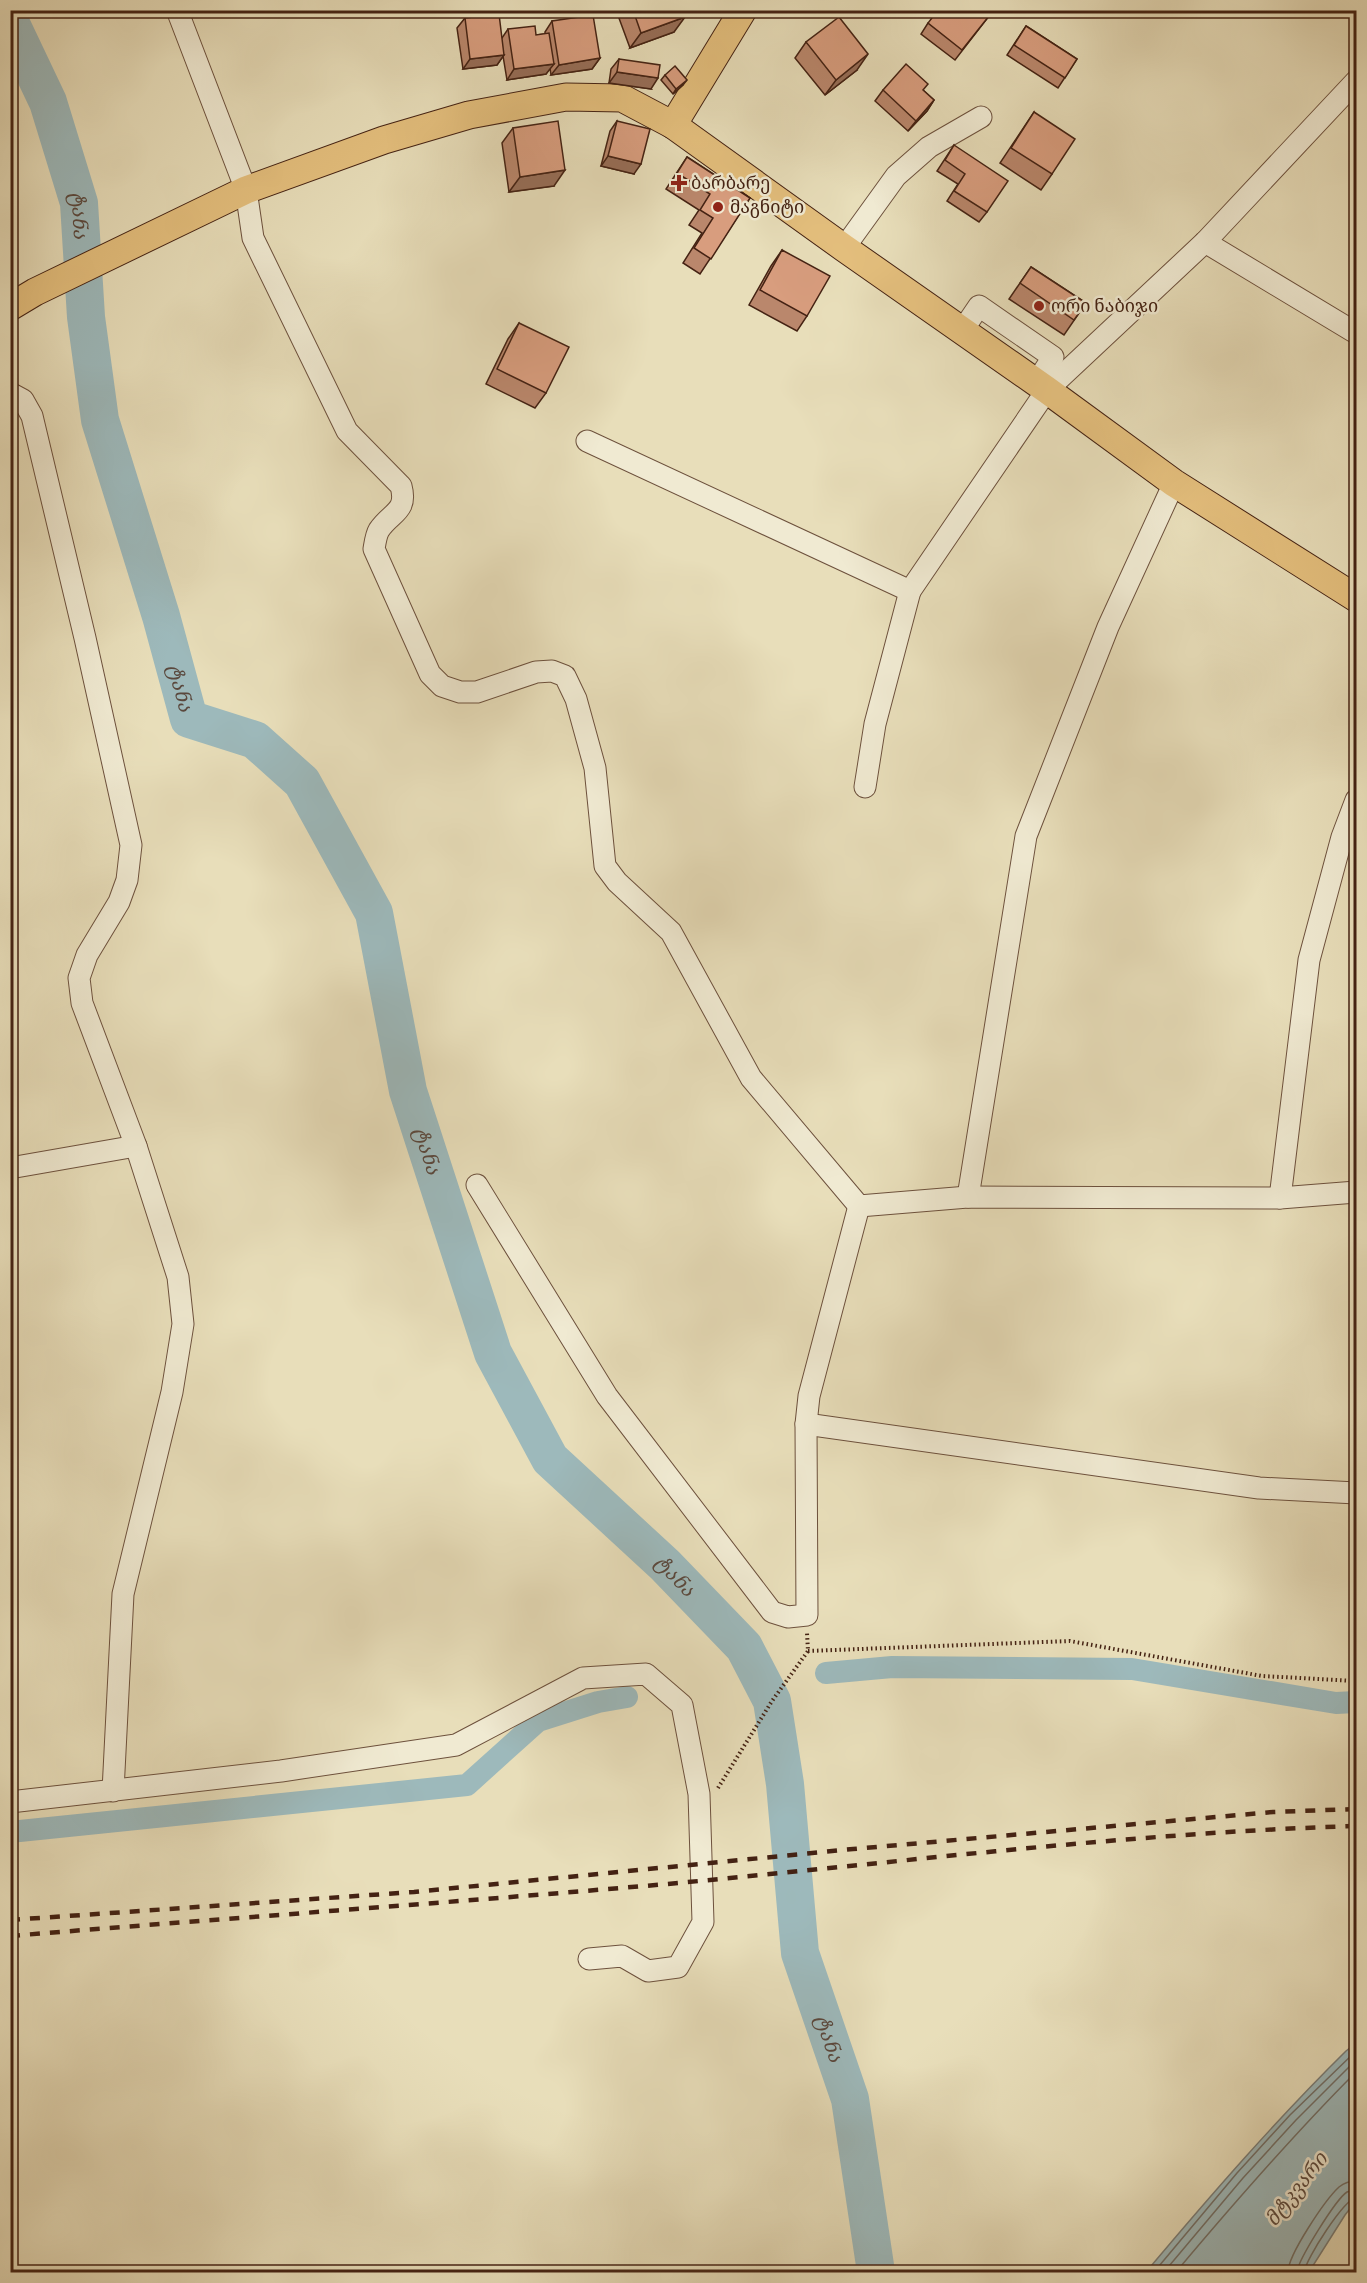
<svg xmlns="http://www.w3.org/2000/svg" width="1367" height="2283" font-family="Vollkorn,'Noto Serif Georgian',serif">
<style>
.water{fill:#9db9bb;stroke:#797d78;stroke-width:1.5}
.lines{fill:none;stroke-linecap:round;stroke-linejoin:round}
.shore{stroke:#706e67;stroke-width:1.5}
.canal{stroke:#9db9bb;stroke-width:22}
.river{stroke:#9db9bb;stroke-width:38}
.minor-casing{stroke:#6d513d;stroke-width:23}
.major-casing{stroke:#442213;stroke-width:29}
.path{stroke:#442213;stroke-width:4;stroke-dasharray:1.5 3;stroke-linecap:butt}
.minor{stroke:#f0ead2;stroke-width:21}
.major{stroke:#e4bf7d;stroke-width:27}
.rail{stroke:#442213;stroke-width:4.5;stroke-dasharray:10 10;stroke-linecap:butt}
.wall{fill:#ba876c;stroke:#442213;stroke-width:1.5}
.shaded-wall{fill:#976e58;stroke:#442213;stroke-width:1.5}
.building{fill:#d89d7e;stroke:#442213;stroke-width:1.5}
.poi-dot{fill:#8f2418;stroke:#f0ead2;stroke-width:2}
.labels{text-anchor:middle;stroke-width:5;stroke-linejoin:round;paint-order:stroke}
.poi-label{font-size:18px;fill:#442213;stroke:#f0ead2;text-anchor:start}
.water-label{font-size:20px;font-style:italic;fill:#5a483d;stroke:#f0ead2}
</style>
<rect width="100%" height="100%" fill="#e8deba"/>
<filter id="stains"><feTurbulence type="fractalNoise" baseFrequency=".00333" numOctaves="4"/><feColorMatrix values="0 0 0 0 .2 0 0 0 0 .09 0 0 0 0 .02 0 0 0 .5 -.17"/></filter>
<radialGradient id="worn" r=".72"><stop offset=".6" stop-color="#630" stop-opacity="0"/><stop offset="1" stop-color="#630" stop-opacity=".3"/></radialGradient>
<path class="water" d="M1356 2043V2201L1345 2215 1309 2272H1146C1210 2196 1275 2121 1346 2051Z"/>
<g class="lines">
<g class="shore">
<polyline points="1154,2272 1237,2173 1290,2115 1356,2051"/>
<polyline points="1164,2272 1243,2178 1296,2120 1356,2060"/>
<path d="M1176 2272C1234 2203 1292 2136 1356 2072"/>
<path d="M1288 2272C1288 2255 1325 2200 1339 2187 1344 2183 1350 2181 1356 2181"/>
<path d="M1297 2272C1298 2260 1336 2199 1347 2192 1351 2190 1352 2190 1356 2190"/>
<path d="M1304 2272C1306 2259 1344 2199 1356 2198"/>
</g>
<g class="canal">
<polyline points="826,1673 892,1667 1132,1669 1336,1703 1356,1702"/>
<polyline points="10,1832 467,1785 538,1721 598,1702 627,1697"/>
</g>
<path class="river" id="s1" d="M10 22 48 102 79 203 86 317 100 420 161 616 189 719 255 740 302 782 374 913 408 1091 493 1353 550 1459 665 1565 744 1647 772 1701 785 1784 800 1953 850 2099 876 2272"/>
<defs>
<g id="minor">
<path d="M177 10 246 190 253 238 347 431 401 486C408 512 391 512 379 530 376 535 375 543 374 549L430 674 442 686 460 692H477L536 672 552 671 565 676 576 699 595 768 605 866 617 882 671 932 751 1078 859 1206 968 1197 1280 1198 1356 1192"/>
<polyline points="1205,242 1356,333"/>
<polyline points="844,248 896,176 929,147 981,117"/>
<polyline points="962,331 979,306 1053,357 1036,383"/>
<polyline points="10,393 23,400 32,416 85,638 131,845 127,880 119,902 87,955 79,978 82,1003 136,1146 178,1277 183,1324 172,1392 123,1594 113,1791"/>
<polyline points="587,441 910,591 1047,390 1205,242 1356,81"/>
<polyline points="865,787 875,724 910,591"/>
<polyline points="10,1168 136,1146"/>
<polyline points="477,1185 607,1396 772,1612 788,1617 807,1615 806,1424 809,1396 859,1206"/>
<polyline points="968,1197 1026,836 1108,627 1174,483"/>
<polyline points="1280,1198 1309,960 1342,837 1356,800"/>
<polyline points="806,1424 1259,1488 1356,1493"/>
<polyline points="10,1802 281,1771 456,1745 583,1678 646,1674 682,1705 699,1794 703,1922 678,1967 648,1971 622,1956 589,1959"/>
</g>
<g id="major">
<polyline points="673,125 743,10"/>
<polyline points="10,307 35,292 246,190 384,140 469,115 566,97 622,98 673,125 844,248 1047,390 1174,483 1356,598"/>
</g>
</defs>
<use href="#minor" class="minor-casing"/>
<use href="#major" class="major-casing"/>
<g class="path">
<polyline points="808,1651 1070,1641 1262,1676 1356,1681"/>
<polyline points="718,1788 772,1701 808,1651 807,1633"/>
</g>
<use href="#minor" class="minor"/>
<use href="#major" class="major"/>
<g class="rail">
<polyline points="10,1920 414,1892 853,1849 1273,1812 1356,1809"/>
<path d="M10 1936C229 1918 448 1903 667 1884 896 1863 1126 1833 1356 1826"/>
</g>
</g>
<g class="wall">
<polygon points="616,10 691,10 683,13 674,32 630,48"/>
<polygon points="989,16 955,60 921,34 928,23"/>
<polygon points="465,18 502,38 508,29 536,35 545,34 545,32 552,21 600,58 592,69 551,75 550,68 546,74 507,80 503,56 497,65 463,69 457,28"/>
<polygon points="1026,26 1077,59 1058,88 1007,55"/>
<polygon points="806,42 857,70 825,95 795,58"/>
<polygon points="619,59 651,89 609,83 611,69"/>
<polygon points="665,75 683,85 673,94 661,80"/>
<polygon points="883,90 923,90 934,100 927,111 908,131 875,101"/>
<polygon points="1034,112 1052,174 1041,190 1000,163"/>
<polygon points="617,121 634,174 601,166 610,131"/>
<polygon points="513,128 554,186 509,192 502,143"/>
<polygon points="954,145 987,212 979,222 947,201 958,184 937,171"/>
<polygon points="687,157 750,198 700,274 683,263 702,233 689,225 699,210 666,189"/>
<polygon points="782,250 807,316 797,331 749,305 771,266"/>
<polygon points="1031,267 1086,303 1064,335 1009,299"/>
<polygon points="519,323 546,393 535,408 486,384 508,339"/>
</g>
<g class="shaded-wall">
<polygon points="675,10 691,10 669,19"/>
<polygon points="685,17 674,32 630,48 641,33"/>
<polygon points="868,54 857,70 825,95 836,80"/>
<polygon points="504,55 497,65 463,69 470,59"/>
<polygon points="600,58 592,69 551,75 559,65"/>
<polygon points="554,64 546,74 507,80 514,69"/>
<polygon points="617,72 658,78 651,89 609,83"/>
<polygon points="687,80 683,85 673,94 676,89"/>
<polygon points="934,100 927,111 908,131 916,121"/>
<polygon points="608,156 641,164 634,174 601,166"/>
<polygon points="565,170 554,186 509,192 520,177"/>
</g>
<g class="building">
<polygon points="633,10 682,10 685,17 641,33"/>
<polygon points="938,10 982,10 989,16 962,50 928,23"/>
<polygon points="499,14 504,55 470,59 465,18"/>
<polygon points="593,15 600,58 559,65 552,21"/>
<polygon points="839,17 868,54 836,80 806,42"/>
<polygon points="535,26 536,35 549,33 554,64 514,69 508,29"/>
<polygon points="1026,26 1077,59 1065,78 1014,45"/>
<polygon points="619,59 660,65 658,78 617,72"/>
<polygon points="906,64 928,84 923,90 934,100 916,121 883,90"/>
<polygon points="675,66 687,80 676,89 665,75"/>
<polygon points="1034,112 1075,139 1052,174 1011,148"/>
<polygon points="558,121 565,170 520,177 513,128"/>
<polygon points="617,121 650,129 641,164 608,156"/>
<polygon points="954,145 1008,181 987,212 954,191 965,174 945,160"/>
<polygon points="687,157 750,198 711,259 694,248 713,218 700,210 710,194 677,173"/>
<polygon points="782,250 830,276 807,316 760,290"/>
<polygon points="1031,267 1086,303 1074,320 1020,283"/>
<polygon points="519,323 569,347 546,393 497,369"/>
</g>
<g class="poi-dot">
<path d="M676 174h6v6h6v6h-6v6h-6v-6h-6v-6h6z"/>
<circle cx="718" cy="207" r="6"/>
<circle cx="1039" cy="306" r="6"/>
</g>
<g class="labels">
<g class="poi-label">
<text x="691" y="189">ბარბარე</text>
<text x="730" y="213">მაგნიტი</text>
<text x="1051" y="312">ორი ნაბიჯი</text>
</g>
<g class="water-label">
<text dy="7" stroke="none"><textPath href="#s1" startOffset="206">ტანა</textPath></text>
<text dy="7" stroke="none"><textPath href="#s1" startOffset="692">ტანა</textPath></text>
<text dy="7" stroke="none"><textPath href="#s1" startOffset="1250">ტანა</textPath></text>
<text dy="7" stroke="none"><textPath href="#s1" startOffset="1754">ტანა</textPath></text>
<text dy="7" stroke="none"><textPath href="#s1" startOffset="2258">ტანა</textPath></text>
<text transform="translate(1296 2189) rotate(-52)" y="7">მტკვარი</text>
</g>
</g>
<rect width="1367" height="2283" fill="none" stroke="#e8deba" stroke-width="36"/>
<rect x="12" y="12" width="1343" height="2259" fill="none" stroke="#442213" stroke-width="3"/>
<rect x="18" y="18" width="1331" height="2247" fill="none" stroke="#442213" stroke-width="1.5"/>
<rect width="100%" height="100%" filter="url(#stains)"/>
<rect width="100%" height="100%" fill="url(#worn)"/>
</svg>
